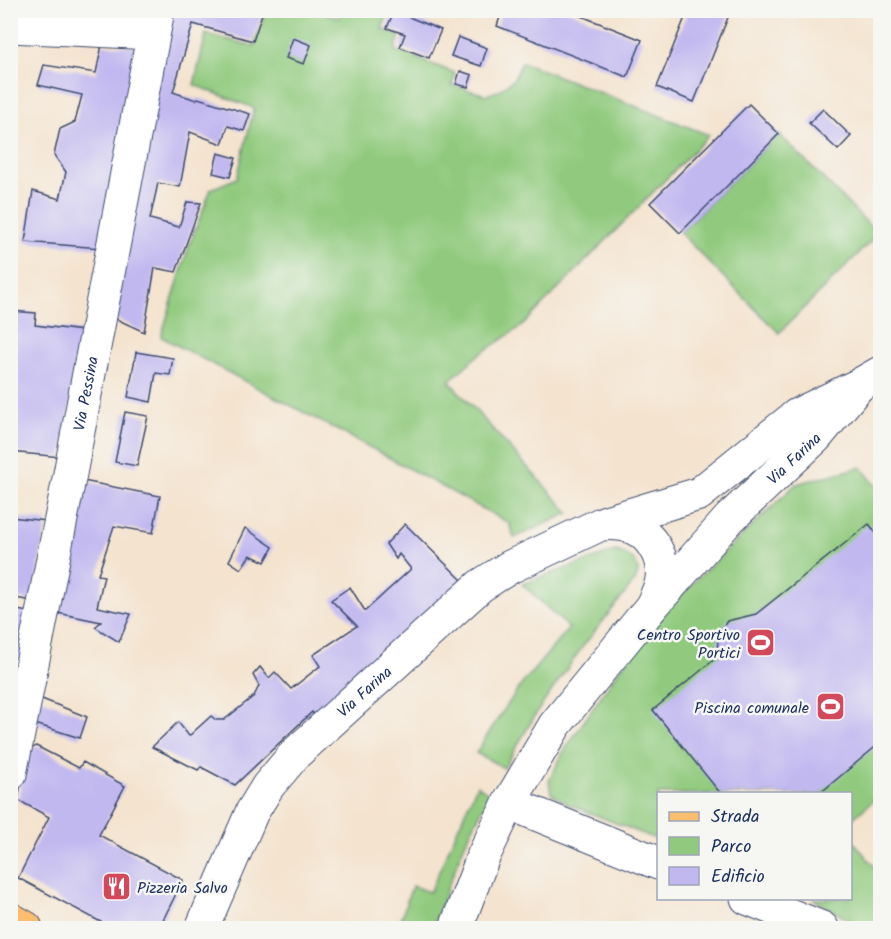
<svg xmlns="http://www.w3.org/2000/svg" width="891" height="939" font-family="Kalam,sans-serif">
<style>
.green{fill:#91ca7e;stroke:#567c6e;stroke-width:1.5}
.building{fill:#c1b8f0}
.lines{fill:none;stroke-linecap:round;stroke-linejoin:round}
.minor-casing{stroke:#3c4a6f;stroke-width:35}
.major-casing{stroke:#3c4a6f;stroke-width:35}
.minor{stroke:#fff;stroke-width:33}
.major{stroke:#fcbd6f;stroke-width:33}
.labels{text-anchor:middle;stroke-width:5;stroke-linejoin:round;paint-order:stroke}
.street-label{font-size:16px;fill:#1b2f5e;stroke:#f6f6f2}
.poi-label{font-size:16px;fill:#1b2f5e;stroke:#f6f6f2;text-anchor:end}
</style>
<rect width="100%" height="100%" fill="#f6f6f2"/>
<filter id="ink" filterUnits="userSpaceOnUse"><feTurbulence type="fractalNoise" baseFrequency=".0167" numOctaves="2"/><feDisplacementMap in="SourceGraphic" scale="12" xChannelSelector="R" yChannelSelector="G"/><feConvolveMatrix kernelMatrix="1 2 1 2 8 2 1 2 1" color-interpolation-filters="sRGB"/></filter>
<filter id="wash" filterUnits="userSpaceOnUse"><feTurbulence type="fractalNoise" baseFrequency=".008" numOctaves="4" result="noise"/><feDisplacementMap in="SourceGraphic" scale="24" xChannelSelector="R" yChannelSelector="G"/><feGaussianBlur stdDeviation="1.35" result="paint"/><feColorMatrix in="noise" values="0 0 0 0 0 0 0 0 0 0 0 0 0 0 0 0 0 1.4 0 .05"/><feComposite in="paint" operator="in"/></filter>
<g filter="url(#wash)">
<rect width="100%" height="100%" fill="#f4e3ce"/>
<g class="green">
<polygon points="266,11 319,11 339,18 342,11 384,11 389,12 382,29 400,36 395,50 455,73 452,85 486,95 498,91 514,79 522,62 709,135 522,326 477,356 449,381 569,513 514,538 509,523 373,449 161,337 188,249 211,189 237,178 254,108 194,85 206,34 254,46"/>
<polygon points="779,134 878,234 779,333 680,233"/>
<polygon points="861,467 880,491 880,795 851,820 850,794 658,794 658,840 568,804 551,793 549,781 564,751 614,677 668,609 699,577 796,484"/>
<path d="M615 551C625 553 637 559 638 571 638 574 636 578 635 581L580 650 537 712 504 768 476 753 499 717 522 684 569 628 522 584Z"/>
<polygon points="477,785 490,794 465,843 432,928 398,928 412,886 430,892"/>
<polygon points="851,838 880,874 880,928 863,928 813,899 850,898"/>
</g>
<g id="blocks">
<g class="building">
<polygon points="168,10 254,10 262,14 253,41 193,24 173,92 196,100 198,98 250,114 244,131 228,126 222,144 190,132 180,187 158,183 150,219 179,227 187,202 201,203 176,272 155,268 144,332 112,317"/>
<polygon points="566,10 642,40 627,77 497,26 500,17 483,11"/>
<polygon points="688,10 731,10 694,102 657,87"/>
<polygon points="394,11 441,30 429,58 400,47 405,34 387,28"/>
<polygon points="458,37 487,48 481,66 451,56"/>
<polygon points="293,38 311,45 304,64 286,58"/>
<polygon points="102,45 142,47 101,248 25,242 33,191 60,199 66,172 54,155 60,129 75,122 82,95 38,85 44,65 96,73"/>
<polygon points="460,71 472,75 468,87 456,84"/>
<polygon points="749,104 779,134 680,233 650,203"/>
<polygon points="823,109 851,136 838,150 809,123"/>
<polygon points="218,153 236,158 230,177 213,173"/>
<polygon points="10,311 36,313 35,325 83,331 61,457 10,452"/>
<polygon points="136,352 173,358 170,375 156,373 151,402 128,397"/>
<polygon points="125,412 148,416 137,466 115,462"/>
<polygon points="78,480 160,496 153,533 114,526 98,575 104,576 97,607 131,614 119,642 95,627 101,622 53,612"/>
<polygon points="10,517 47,521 32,601 10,597"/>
<polygon points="405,524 462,580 317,719 312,712 235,785 201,767 198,770 152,747 178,722 189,736 211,716 216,720 224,720 254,696 259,686 253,675 260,667 269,678 275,672 291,689 320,666 313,655 357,626 331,600 350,587 365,611 411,569 399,554 396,559 386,544"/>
<polygon points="869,524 880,538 880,743 819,794 721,794 653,710 721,654 717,649 719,634 727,621 756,614"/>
<polygon points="245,528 273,547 265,562 250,555 241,569 229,561"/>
<polygon points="18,610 32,613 10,718 10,623 15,624"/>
<polygon points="37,697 87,717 80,738 32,723"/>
<polygon points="36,746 79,768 83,762 125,786 99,835 183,880 159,928 112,928 18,878 49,817 18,800 25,759 30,750"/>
</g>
</g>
</g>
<g filter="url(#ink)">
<use href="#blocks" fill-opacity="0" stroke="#3c4a6f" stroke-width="1.5"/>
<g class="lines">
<defs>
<g id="minor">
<polyline points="10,26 153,33"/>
<polyline points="606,522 699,494 797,415 859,385 880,373"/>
<path id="s1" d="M10 774 69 479 158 10"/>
<polyline points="509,803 658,863"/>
<polyline points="747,898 822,928"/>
<path id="s2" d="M202 928 252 812 268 786 296 753 480 586 510 567 601 524C612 523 623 523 634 528 653 537 667 562 661 584 659 591 655 599 652 606"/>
<path id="s3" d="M456 928 483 857 509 803 555 725 652 606 730 518 816 437 859 385"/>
</g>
<polyline id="major" points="10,919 26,928"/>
</defs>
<use href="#minor" class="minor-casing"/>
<use href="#major" class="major-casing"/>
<use href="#minor" class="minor"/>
<use href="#major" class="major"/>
</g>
</g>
<defs>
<symbol id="stadium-square" viewBox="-11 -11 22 22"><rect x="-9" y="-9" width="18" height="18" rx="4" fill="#d1495b" stroke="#f6f6f2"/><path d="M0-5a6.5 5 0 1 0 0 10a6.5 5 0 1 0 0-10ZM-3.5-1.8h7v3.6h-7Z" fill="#fff"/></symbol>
<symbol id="restaurant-square" viewBox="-11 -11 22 22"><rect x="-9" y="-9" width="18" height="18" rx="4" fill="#d1495b" stroke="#f6f6f2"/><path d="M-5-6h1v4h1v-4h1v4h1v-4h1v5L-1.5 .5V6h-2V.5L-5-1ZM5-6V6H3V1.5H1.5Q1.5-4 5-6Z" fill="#fff"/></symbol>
</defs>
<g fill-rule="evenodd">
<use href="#stadium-square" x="744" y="626" width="33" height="33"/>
<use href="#stadium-square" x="814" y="690" width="33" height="33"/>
<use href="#restaurant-square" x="100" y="870" width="33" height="33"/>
</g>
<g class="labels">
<g class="street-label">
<text dy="6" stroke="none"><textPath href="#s1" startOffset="388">Via Pessina</textPath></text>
<text dy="6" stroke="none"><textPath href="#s3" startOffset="585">Via Farina</textPath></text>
<text dy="6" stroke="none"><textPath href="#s2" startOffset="292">Via Farina</textPath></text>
</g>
<g class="poi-label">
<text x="740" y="640">Centro Sportivo<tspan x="740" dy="18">Portici</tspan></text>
<text x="809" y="713">Piscina comunale</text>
<text x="137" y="893" text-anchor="start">Pizzeria Salvo</text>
</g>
</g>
<rect width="891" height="939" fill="none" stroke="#f6f6f2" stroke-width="36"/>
<rect x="657" y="792" width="195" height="108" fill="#f6f6f2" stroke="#9ea6b7" stroke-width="1.5"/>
<rect x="669" y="812" width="30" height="9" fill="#fcbd6f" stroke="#9ea6b7" stroke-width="1.5"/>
<text x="711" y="822" font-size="18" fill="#1b2f5e">Strada</text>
<rect x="669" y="837" width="30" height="18" fill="#91ca7e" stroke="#9ea6b7" stroke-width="1.5"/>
<text x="711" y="852" font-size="18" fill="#1b2f5e">Parco</text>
<rect x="669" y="867" width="30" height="18" fill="#c1b8f0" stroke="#9ea6b7" stroke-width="1.5"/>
<text x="711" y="882" font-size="18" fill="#1b2f5e">Edificio</text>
</svg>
